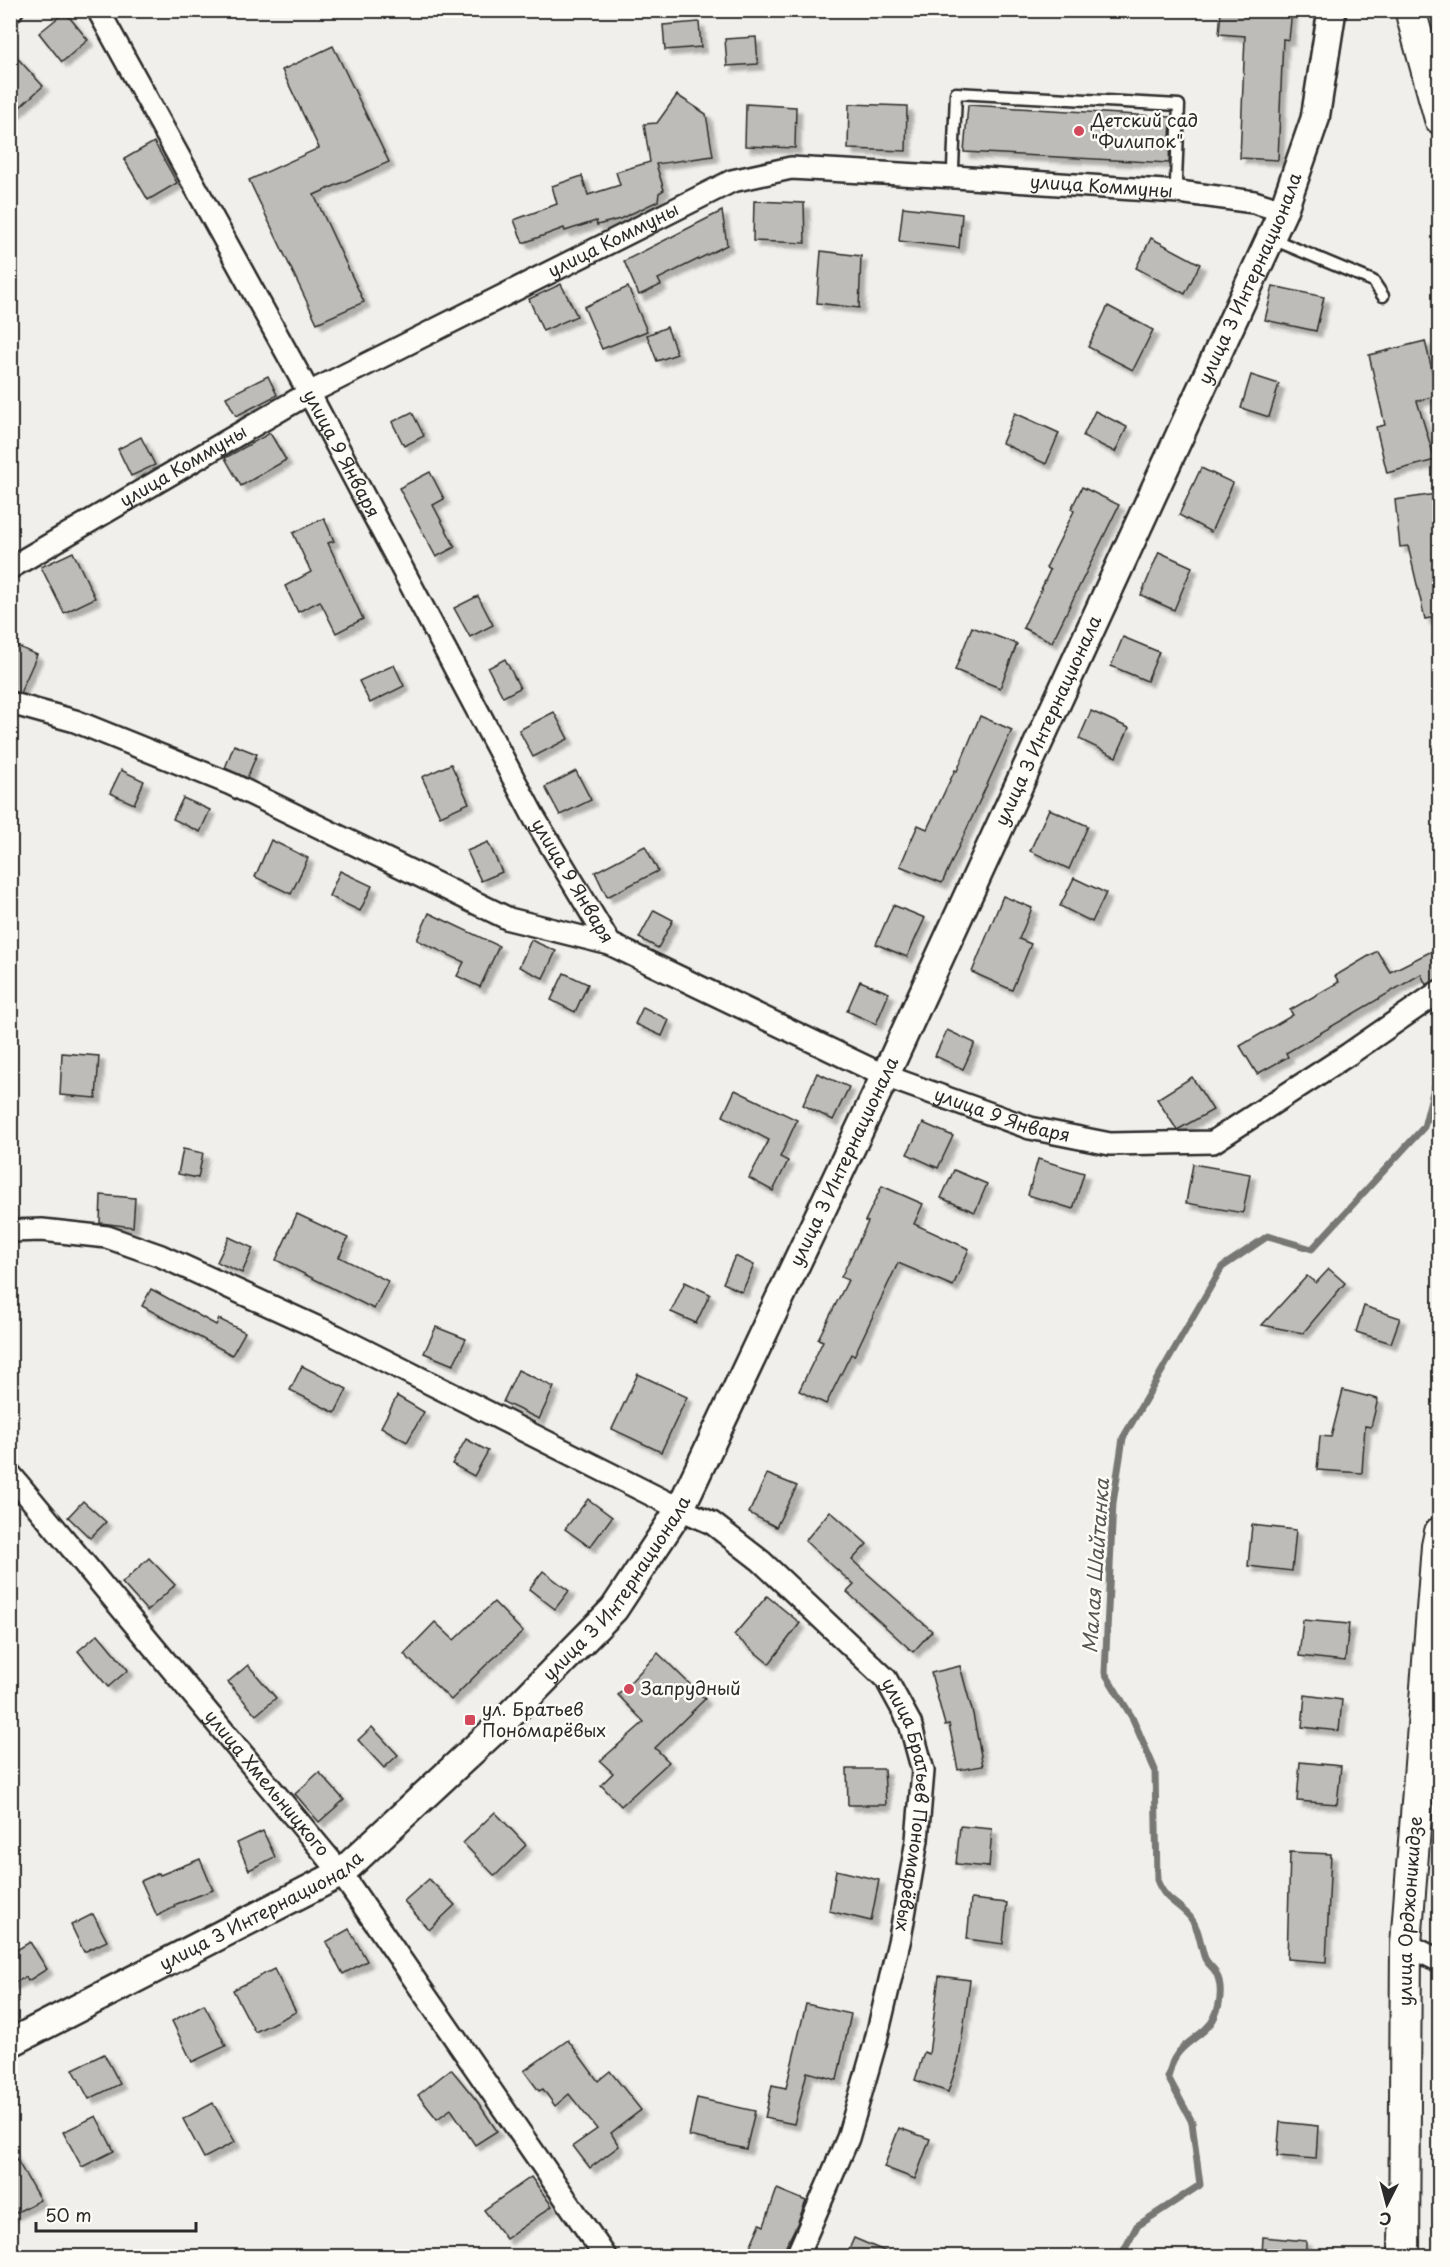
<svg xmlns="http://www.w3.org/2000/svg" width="1450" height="2267" font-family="'Playpen Sans',sans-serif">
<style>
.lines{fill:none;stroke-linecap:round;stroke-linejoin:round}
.stream{stroke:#777775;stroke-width:7}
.building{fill:#bdbcb8;stroke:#2b2b2b;stroke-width:1.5;filter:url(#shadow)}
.service-casing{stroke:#2b2b2b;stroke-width:15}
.minor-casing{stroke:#2b2b2b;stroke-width:26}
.tertiary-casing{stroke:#2b2b2b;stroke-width:32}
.secondary-casing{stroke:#2b2b2b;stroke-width:34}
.service{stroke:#fdfcf7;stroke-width:10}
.minor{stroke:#fdfcf7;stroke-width:21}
.tertiary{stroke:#fdfcf7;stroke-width:27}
.secondary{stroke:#fdfcf7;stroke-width:30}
.poi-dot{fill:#d1495b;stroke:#fdfcf7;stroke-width:2}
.labels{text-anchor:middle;stroke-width:5;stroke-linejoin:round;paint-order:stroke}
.poi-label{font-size:18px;fill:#2b2b2b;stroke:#fdfcf7;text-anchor:start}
.street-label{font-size:18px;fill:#2b2b2b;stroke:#fdfcf7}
.water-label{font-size:20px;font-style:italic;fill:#575756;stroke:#fdfcf7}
</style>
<defs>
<filter id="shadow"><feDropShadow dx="5.5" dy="5.5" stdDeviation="1.5" flood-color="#0004"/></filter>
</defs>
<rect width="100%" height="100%" fill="#f0efeb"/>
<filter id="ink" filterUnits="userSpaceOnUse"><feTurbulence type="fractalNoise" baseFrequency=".0167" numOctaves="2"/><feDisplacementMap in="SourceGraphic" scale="12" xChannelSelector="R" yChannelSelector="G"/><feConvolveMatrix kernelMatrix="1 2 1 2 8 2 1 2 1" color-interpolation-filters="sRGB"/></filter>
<g filter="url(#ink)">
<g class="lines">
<path class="stream" d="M1121 2256 1137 2226 1200 2185 1192 2122 1168 2077C1170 2071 1171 2064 1174 2059 1183 2041 1207 2035 1215 2016 1221 2003 1223 1984 1215 1971 1211 1965 1206 1963 1204 1956 1200 1943 1199 1928 1190 1917 1176 1901 1166 1902 1157 1880L1155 1770 1133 1719 1105 1673 1113 1503 1123 1438 1222 1267 1268 1236 1312 1249 1424 1127 1434 1088 1440 1081"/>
</g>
<g class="building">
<polygon points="1221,10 1292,10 1289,40 1283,39 1278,160 1240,158 1245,36 1219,34"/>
<polygon points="65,12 88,40 62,62 39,33"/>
<polygon points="699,22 701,47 665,50 663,25"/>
<polygon points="756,37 758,64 727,66 725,39"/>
<polygon points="333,46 389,162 314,195 364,302 317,323 249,180 319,148 282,70"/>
<polygon points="10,50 43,86 10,116"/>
<polygon points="677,95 706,114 713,156 656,164 664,190 659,193 658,201 620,219 597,225 596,221 565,231 564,228 523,243 514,220 557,204 552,186 582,176 588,195 620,185 616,172 650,162 644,124 657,123"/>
<polygon points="746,104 796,107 795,148 745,146"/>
<polygon points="849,104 907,106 906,151 848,149"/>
<polygon points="968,105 1171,117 1169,163 964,152"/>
<polygon points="154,142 177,183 148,200 124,159"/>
<polygon points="754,201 804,203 805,243 753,241"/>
<polygon points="903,207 962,214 959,248 899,241"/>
<polygon points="722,211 727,245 658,279 661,285 639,295 624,261"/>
<polygon points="1151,238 1200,264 1185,294 1136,268"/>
<polygon points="821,251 861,256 859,308 817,303"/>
<polygon points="561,284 577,316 543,331 529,299"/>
<polygon points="1273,286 1324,297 1316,331 1265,320"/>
<polygon points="628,287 647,331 602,349 584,307"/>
<polygon points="1108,306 1153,330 1133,370 1088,347"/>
<polygon points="667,327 677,354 657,361 647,335"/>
<polygon points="1425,341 1438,395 1417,401 1435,460 1387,473 1376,427 1385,425 1369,355"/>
<polygon points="1251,375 1279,384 1269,417 1241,408"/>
<polygon points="268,376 277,395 236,416 226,397"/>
<polygon points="1095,411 1127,427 1115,452 1083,436"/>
<polygon points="412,412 424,436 404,446 392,422"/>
<polygon points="1015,413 1059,433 1046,464 1002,443"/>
<polygon points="270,433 286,460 241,486 225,458"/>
<polygon points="141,437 155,465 131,476 118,449"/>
<polygon points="1201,468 1233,483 1211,532 1179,515"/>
<polygon points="430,472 444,499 433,505 455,547 436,557 399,488"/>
<polygon points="1082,487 1119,505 1052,642 1023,628 1050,570 1046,568 1074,511 1071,509"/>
<polygon points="1436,494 1440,515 1440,616 1425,619 1408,546 1400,547 1395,500"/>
<polygon points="324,518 334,541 328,543 363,619 336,633 320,601 298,612 285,586 311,572 293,533"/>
<polygon points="73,552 95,598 64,613 41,567"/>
<polygon points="1159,552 1192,567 1174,610 1141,595"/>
<polygon points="478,596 493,625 470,637 454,608"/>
<polygon points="972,627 1017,644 1000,688 955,670"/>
<polygon points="1123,637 1159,652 1147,681 1111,666"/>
<polygon points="10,643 37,655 20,693 10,691"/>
<polygon points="505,659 520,688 503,697 488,668"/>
<polygon points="394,665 404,686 370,703 359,681"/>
<polygon points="1091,711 1129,728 1116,757 1079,739"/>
<polygon points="554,712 568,739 533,757 519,730"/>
<polygon points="980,716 1012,730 942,883 900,866 918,825 927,829 955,770 957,771"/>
<polygon points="234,745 257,754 247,778 225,768"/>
<polygon points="451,764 469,803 440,816 422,777"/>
<polygon points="121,770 144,781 134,804 110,793"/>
<polygon points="576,771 591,800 560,815 545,787"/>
<polygon points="183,798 210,810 200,832 173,819"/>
<polygon points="1049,809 1088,826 1069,869 1030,851"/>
<polygon points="271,840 308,858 291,894 255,877"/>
<polygon points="488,842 502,872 481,881 467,851"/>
<polygon points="645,846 658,871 607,897 595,872"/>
<polygon points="340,871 372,886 360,911 329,896"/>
<polygon points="1074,878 1106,893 1092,922 1060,906"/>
<polygon points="1003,896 1032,908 1019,939 1031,944 1012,990 972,972"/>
<polygon points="893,905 925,918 907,957 876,944"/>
<polygon points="654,910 673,920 658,948 639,938"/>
<polygon points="429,913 499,946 480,987 457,976 464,962 417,940"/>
<polygon points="531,940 556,951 543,978 519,967"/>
<polygon points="1440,947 1440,978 1426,985 1421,974 1286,1053 1288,1057 1257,1074 1240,1046 1293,1015 1290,1010 1339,982 1335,976 1377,951 1390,972"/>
<polygon points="564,973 588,984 575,1012 551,1000"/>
<polygon points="860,981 889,993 876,1024 847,1011"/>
<polygon points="643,1007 669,1020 662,1036 635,1024"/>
<polygon points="947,1030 975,1043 963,1069 935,1056"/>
<polygon points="62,1053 99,1056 96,1098 60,1095"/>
<polygon points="817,1073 849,1087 833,1120 803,1105"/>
<polygon points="1192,1077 1213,1110 1177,1130 1157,1099"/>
<polygon points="735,1090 797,1120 780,1157 788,1161 773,1191 749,1178 769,1140 723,1116"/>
<polygon points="923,1123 953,1136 938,1168 907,1154"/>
<polygon points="183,1149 203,1153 198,1178 178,1174"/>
<polygon points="1038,1159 1084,1173 1073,1209 1028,1195"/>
<polygon points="1193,1164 1250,1174 1243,1213 1186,1203"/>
<polygon points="954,1170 987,1184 975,1212 941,1198"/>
<polygon points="882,1186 923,1204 914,1224 969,1249 953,1286 898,1263 854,1356 851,1354 826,1404 799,1391 823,1341 818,1339 848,1280 841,1277 868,1222 865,1221"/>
<polygon points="101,1195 135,1198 133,1227 100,1223"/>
<polygon points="297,1214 348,1238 339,1257 388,1281 374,1309 276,1260"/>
<polygon points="229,1237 253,1248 242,1273 217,1262"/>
<polygon points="735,1256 754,1265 742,1292 723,1283"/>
<polygon points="1329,1269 1345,1283 1303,1333 1262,1325 1307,1276 1316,1283"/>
<polygon points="685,1282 710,1294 696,1323 671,1312"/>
<polygon points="151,1289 216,1325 219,1319 245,1332 232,1355 142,1306"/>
<polygon points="1364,1306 1400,1318 1391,1343 1356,1332"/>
<polygon points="436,1327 466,1339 453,1365 424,1353"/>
<polygon points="302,1366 347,1389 335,1413 290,1390"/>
<polygon points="518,1370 554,1387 539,1419 503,1402"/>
<polygon points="638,1374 687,1397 661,1452 612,1429"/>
<polygon points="1343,1390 1378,1399 1371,1427 1365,1426 1362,1473 1317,1470 1320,1436 1331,1437"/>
<polygon points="397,1396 424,1412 407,1442 381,1427"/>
<polygon points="466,1439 488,1451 474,1476 452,1464"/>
<polygon points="767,1474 797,1486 776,1527 749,1513"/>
<polygon points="588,1499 612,1517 590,1547 565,1529"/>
<polygon points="83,1501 106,1522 90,1538 68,1517"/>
<polygon points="830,1511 867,1544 852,1560 932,1631 913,1652 847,1592 854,1585 805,1541"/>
<polygon points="1252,1525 1296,1530 1292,1571 1248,1566"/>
<polygon points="149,1558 175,1585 147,1611 122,1583"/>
<polygon points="543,1571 569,1591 555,1609 529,1589"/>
<polygon points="767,1596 800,1623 769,1664 734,1635"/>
<polygon points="494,1602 523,1632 486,1665 451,1700 404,1654 435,1622 454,1640"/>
<polygon points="1303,1620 1349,1624 1345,1661 1299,1656"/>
<polygon points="98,1634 128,1670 108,1687 78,1651"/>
<polygon points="658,1653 705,1699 655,1748 669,1762 621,1806 601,1785 613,1773 600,1761 644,1722 618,1695"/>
<polygon points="248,1665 276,1698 256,1715 228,1682"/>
<polygon points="960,1666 973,1714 983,1766 958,1770 949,1724 945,1725 931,1673"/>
<polygon points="1305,1695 1342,1700 1339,1731 1302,1727"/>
<polygon points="372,1727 398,1755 384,1768 358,1740"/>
<polygon points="1300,1762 1341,1766 1337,1804 1297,1801"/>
<polygon points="847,1769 884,1769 886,1805 848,1805"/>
<polygon points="319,1772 344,1800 319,1822 295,1794"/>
<polygon points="495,1812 526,1845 495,1876 463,1843"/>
<polygon points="960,1826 992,1829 989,1867 956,1864"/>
<polygon points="263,1831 275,1857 249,1870 237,1843"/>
<polygon points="1290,1852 1331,1854 1326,1962 1287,1959"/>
<polygon points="200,1859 213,1890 174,1905 175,1907 157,1916 141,1881 159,1873 160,1875"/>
<polygon points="836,1870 879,1880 871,1921 829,1911"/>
<polygon points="429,1879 455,1905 429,1930 404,1901"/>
<polygon points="971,1899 1007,1903 1003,1944 967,1939"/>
<polygon points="93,1914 107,1941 84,1952 71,1925"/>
<polygon points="349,1929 367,1961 343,1974 326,1942"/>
<polygon points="30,1942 47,1969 28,1981 26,1977 10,1985 10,1954"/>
<polygon points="274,1969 296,2012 255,2032 233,1990"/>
<polygon points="939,1976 970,1980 959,2059 948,2092 915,2080 924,2052 929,2054"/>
<polygon points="204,2004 226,2046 192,2062 172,2021"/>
<polygon points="806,2004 851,2014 837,2080 807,2072 794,2124 765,2118 772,2085 786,2088"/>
<polygon points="568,2040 598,2081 610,2071 641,2110 611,2133 619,2146 590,2168 573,2146 597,2129 569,2094 555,2106 543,2089 539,2091 524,2071"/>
<polygon points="104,2054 120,2084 89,2099 73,2069"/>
<polygon points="451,2069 477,2101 497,2131 475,2145 451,2109 437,2119 418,2095"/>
<polygon points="697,2098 755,2111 746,2149 689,2136"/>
<polygon points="213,2103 235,2142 204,2158 183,2119"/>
<polygon points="96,2116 114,2151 82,2167 63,2132"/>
<polygon points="1280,2122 1318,2126 1316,2159 1277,2156"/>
<polygon points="899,2128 930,2139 915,2179 884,2167"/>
<polygon points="10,2148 40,2200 10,2216"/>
<polygon points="531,2177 552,2206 506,2239 484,2210"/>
<polygon points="777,2189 806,2201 797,2224 781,2256 746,2256 760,2224 764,2226"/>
<polygon points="1263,2237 1306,2241 1306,2256 1262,2256"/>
<polygon points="854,2238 896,2256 846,2256"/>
</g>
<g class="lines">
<defs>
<g id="service">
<polyline points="955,177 953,168 956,93 1179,105 1176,181 1179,192"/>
<polyline points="1270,238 1373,281 1383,296"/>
</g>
<g id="minor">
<path id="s1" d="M98 10 309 393 535 819 610 944 885 1076 1030 1128 1110 1144 1213 1142 1349 1054 1440 991"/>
<polyline points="10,12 12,10"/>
<path id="s2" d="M10 568 309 393 732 181 791 168 955 177 1179 192 1254 202 1283 211"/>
<polyline points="10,703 75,721 231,784 509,919 610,944"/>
<path id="s3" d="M10 1231 42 1230 107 1237 161 1256 336 1336 680 1509 712 1523 761 1561 886 1679 910 1723 923 1771 917 1840 900 1938 875 2044 848 2138 797 2256"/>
<path id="s4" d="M10 1474 341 1873 605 2256"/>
<polyline points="1406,1944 1440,1961"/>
</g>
<g id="tertiary">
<path id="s5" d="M10 2043 341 1873 500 1725 614 1609 680 1509 885 1076 1283 211 1315 119 1332 10"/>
</g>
<g id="secondary">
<polyline points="1412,10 1412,17 1440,119"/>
<path id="s6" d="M1404 2256 1406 1944 1437 1546 1440 1532"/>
</g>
</defs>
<use href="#service" class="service-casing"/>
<use href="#minor" class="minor-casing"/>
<use href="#tertiary" class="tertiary-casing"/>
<use href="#secondary" class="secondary-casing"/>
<use href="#service" class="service"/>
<use href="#minor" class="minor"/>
<use href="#tertiary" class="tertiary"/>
<use href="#secondary" class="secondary"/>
</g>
</g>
<g class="poi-dot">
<circle cx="1079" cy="131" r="6"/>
<circle cx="629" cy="1689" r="6"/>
<rect x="464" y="1714" width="12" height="12" rx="3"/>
</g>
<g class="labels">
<g class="poi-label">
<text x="1091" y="127">Детский сад<tspan x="1091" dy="21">"Филипок"</tspan></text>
<text x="641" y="1695">Запрудный</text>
<text x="482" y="1716">ул. Братьев<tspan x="482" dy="21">Пономарёвых</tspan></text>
</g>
<g class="street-label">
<text dy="6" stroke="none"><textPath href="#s2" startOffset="1191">улица Коммуны</textPath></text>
<text dy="6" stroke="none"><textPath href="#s2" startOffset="687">улица Коммуны</textPath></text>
<text dy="6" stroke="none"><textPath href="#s5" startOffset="2228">улица 3 Интернационала</textPath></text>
<text dy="6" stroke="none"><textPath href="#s1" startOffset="506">улица 9 Января</textPath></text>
<text dy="6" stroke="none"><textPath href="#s2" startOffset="201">улица Коммуны</textPath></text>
<text dy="6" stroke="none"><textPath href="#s5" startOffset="1742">улица 3 Интернационала</textPath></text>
<text dy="6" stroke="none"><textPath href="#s1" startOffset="992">улица 9 Января</textPath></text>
<text dy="6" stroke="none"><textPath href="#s1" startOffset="1494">улица 9 Января</textPath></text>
<text dy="6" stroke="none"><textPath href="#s5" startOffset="1256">улица 3 Интернационала</textPath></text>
<text dy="6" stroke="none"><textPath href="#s5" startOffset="770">улица 3 Интернационала</textPath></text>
<text dy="6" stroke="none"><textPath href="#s4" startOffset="402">улица Хмельницкого</textPath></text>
<text dy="6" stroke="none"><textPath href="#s3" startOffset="1132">улица Братьев Пономарёвых</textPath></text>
<text dy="6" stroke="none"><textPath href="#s5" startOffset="284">улица 3 Интернационала</textPath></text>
<text dy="6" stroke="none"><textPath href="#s6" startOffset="345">улица Орджоникидзе</textPath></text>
</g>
<g class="water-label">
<text transform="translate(1096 1566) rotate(-86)" y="7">Малая Шайтанка</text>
</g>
</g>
<rect width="1450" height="2267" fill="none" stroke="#fdfcf7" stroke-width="36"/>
<rect x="18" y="18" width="1414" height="2231" fill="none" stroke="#2b2b2b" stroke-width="2" filter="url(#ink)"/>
<g transform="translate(1387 2204) rotate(186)" stroke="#fdfcf7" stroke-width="4.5" paint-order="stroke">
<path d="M0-4.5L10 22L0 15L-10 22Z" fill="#2b2b2b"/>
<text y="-9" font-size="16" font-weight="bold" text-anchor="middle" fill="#2b2b2b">С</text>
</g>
<path d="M36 2222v9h160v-9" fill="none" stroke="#2b2b2b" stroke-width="3"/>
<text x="45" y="2222" font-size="18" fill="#2b2b2b" stroke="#fdfcf7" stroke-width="4.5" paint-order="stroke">50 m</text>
</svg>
